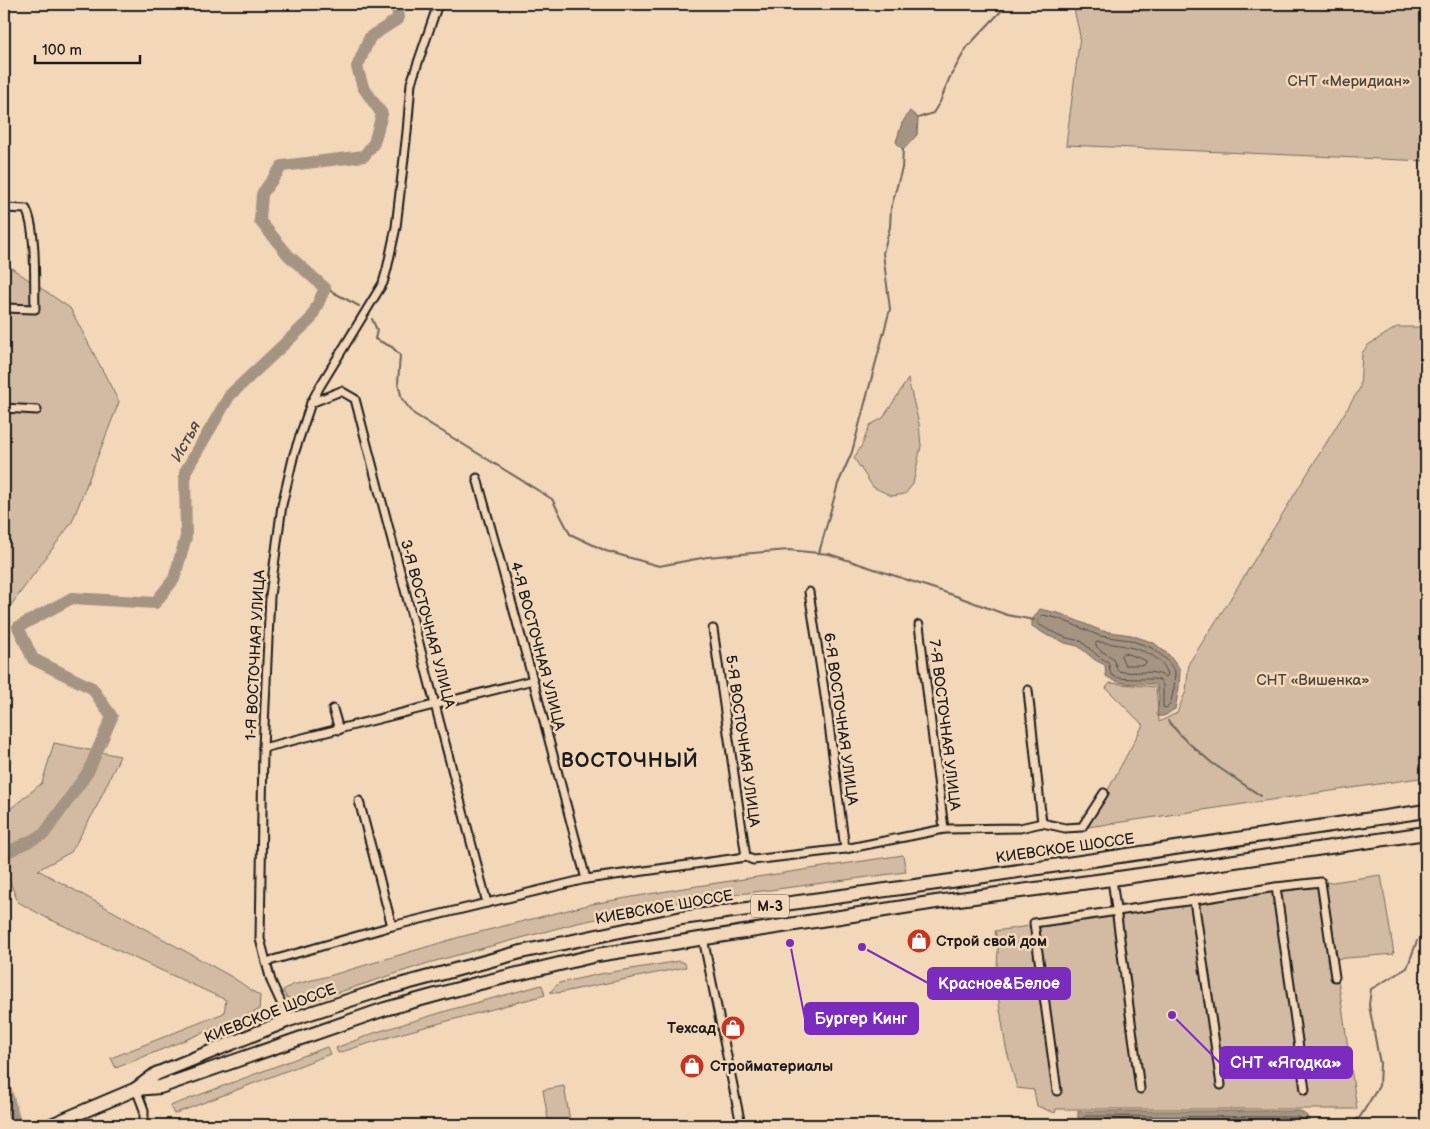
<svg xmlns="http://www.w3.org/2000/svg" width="1430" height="1129" font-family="'Balsamiq Sans',sans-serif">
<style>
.green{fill:#d2bba2;stroke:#776c5f}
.water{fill:#a69482;stroke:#6f6459}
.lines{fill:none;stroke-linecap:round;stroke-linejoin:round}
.shore{stroke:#534c45;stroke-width:1}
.stream{stroke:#6f6459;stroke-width:2}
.river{stroke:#a69482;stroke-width:12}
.street-casing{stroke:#1c1c1c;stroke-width:11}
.highway-casing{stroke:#1c1c1c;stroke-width:16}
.street{stroke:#f2d7b9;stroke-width:7}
.highway{stroke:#f2d7b9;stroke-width:12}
.labels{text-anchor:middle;stroke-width:5;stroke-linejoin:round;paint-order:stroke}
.shield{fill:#f2d7b9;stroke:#5c544b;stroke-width:1}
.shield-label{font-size:14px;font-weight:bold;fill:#1c1c1c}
.park-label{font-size:15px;fill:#4a443e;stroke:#f2d7b9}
.street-label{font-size:15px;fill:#1c1c1c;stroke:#f2d7b9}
.poi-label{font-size:15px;font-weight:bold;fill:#1c1c1c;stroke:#f2d7b9;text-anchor:start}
.water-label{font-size:16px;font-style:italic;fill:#4c4640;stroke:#f2d7b9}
.district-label{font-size:20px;font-weight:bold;letter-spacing:1px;fill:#1c1c1c;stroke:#f2d7b9}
.leader{fill:none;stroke:#7b2cbf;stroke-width:2}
.callout-dot{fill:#7b2cbf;stroke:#f2d7b9;stroke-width:2}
.callout{fill:#7b2cbf;stroke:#7b2cbf;stroke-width:2}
.callout-label{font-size:16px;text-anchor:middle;font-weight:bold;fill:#fff}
</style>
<rect width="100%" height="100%" fill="#f2d7b9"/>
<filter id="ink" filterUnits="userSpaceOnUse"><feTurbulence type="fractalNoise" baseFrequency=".02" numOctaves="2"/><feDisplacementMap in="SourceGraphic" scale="10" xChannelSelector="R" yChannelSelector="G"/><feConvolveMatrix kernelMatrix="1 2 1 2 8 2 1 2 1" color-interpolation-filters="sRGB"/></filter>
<g filter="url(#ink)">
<g class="green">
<polygon points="1073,4 1426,4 1426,161 1066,145 1080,36"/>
<polygon points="4,263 70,308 119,402 72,522 6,612 4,611"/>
<polygon points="1397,327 1422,327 1426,329 1426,777 1088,827 1143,725 1106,688 1110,683 1156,687 1159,722 1177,713 1186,691 1189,663 1229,601 1360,388 1362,353 1368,345"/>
<polygon points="908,379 919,424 921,446 913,484 905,494 892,496 873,487 854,458 862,445 870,425 883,418"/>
<polygon points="54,743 120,756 95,810 71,852 38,870 232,977 260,996 259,1010 116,1068 111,1058 224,1013 226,1000 47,918 18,902 4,867 4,814 42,783"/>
<polygon points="903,855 906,872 679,902 577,923 428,963 306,1003 286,997 283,990 292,985 329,976 460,937 592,904 684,888"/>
<polygon points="1381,875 1394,954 1335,959 1357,1109 1056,1109 1055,1113 1037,1106 1034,1090 1017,1088 1006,1048 996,983 998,951 995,931"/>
<polygon points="680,961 685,963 686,967 558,993 550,992 559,983 600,974"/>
<polygon points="542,985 545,995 399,1034 338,1053 336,1048 374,1033 453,1009"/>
<polygon points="327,1047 330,1054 174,1114 170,1106"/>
<polygon points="564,1086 570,1121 549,1125 543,1090"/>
</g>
<g class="water">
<polygon points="910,111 918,118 917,135 903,150 896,142 902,123"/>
<path d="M1040 609 1061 614 1102 631 1131 635 1154 643 1169 655 1180 670 1179 688 1175 709C1169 712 1164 719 1157 715L1159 699 1157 685C1139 682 1122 687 1106 676L1105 665 1095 660 1078 646 1065 643 1058 639 1048 636 1032 626V620Z"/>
<polygon points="1078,1111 1300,1111 1307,1116 1311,1125 1078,1125"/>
</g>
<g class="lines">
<g class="shore">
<path d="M1043 615 1060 619 1100 636 1130 640 1152 648 1166 659 1175 671 1174 688 1170 705 1166 708 1163 707V685L1160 680C1149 677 1117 682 1111 674 1109 671 1110 665 1108 662L1098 656 1081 641 1067 638 1050 631 1038 624V620Z"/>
<path d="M1099 642C1120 645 1162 649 1168 675L1166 677C1151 668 1134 675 1118 671L1113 658 1101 651 1096 646V643Z"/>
<polygon points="1124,653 1145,660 1146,663 1144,665 1125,665 1121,656"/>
<polyline points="1083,1125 1083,1118 1086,1116 1298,1117 1303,1120 1306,1125"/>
<polyline points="1089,1125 1092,1123 1296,1123 1299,1125"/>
</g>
<g class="stream">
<polyline points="918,118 933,113 940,102 949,79 967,47 1008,4"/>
<polyline points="325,288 359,306"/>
<polyline points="372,319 377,330 375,339 392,347 400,355 398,383 402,399 414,414 552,499 570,534 606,551 659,566 707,557 788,550 829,554 956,596 1007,615 1034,620"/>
<polyline points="819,553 838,484 852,452 890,309 883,253 890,227 891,208 902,168 903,149"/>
<polyline points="1168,721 1184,739 1212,763 1261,796"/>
<polyline points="1348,1125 1360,1117 1379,1086 1380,1064 1369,1005 1371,989 1407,968 1417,941"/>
</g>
<g class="river">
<polyline points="4,854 44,834 88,772 112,717 92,688 33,659 18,627 72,598 155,603 174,579 186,537 185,472 230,395 311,319 325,288 289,256 260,221 262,194 282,166 364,156 374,143 382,114 363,87 357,67 370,37 398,19 397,4"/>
<polyline points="4,1089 6,1091 16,1125"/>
</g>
<defs>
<g id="street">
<path d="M4 208 26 209C37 230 34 283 35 309L4 308"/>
<polyline points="311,403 341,391 355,399 487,903"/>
<polyline points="4,408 37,410"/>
<polyline points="477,478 533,680 586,879"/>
<polyline points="809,592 827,709 845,849"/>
<polyline points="919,625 944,829"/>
<polyline points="713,629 746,857"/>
<polyline points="1028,690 1042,823"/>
<polyline points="333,709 339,730"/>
<polyline points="263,748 533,680"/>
<polyline points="359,801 392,926"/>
<polyline points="1112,879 1140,1089"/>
<polyline points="1276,887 1321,882 1335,977"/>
<polyline points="1194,900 1276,887 1305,1090"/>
<polyline points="703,938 741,1125"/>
<polyline points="266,962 392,926 586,879 746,857 753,860 845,849 944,829 1020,828 1042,823 1065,828 1082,827 1104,793"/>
<polyline points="289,1020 271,981 260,939 263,748 270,596 282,505 294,454 311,403 319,388 383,283 387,269 396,227 407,132 411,83 438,4"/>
<polyline points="136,1089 144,1110 144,1125"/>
<polyline points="1057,1091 1034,923 1194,900 1221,1085"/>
</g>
<g id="highway">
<polyline points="136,1089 160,1087 385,1009 476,984 597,955 936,902 1112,879 1426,833"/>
<polyline points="51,1125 136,1089 156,1074 289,1020 381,990 521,952 682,918 937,883 1426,811"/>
</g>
</defs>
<use href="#street" class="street-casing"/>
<use href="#highway" class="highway-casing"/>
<use href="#street" class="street"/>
<use href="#highway" class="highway"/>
</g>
</g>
<defs>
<symbol id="shop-disc" viewBox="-11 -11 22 22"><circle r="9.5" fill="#c8321e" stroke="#f2d7b9"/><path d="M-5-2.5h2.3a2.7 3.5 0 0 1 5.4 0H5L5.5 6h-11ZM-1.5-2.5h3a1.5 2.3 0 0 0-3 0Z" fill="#fff"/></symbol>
</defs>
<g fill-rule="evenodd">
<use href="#shop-disc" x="905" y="927" width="28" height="28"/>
<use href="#shop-disc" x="719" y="1014" width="28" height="28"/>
<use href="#shop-disc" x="678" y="1052" width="28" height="28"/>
</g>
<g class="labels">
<rect class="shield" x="751" y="894.5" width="38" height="23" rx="4"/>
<g class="shield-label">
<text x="770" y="911">М-3</text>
</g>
<g class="park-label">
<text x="1349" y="86">СНТ «Меридиан»</text>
<text x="1313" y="685">СНТ «Вишенка»</text>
</g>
<g class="street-label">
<text transform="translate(428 624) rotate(75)" y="5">3-Я ВОСТОЧНАЯ УЛИЦА</text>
<text transform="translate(538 646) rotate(75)" y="5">4-Я ВОСТОЧНАЯ УЛИЦА</text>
<text transform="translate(255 655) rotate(-87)" y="5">1-Я ВОСТОЧНАЯ УЛИЦА</text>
<text transform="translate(841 719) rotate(82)" y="5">6-Я ВОСТОЧНАЯ УЛИЦА</text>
<text transform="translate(945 725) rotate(83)" y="5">7-Я ВОСТОЧНАЯ УЛИЦА</text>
<text transform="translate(743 741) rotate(82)" y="5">5-Я ВОСТОЧНАЯ УЛИЦА</text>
<text transform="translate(1065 848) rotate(-8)" y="5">КИЕВСКОЕ ШОССЕ</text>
<text transform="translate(664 907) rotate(-10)" y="5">КИЕВСКОЕ ШОССЕ</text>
<text transform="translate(270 1013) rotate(-21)" y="5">КИЕВСКОЕ ШОССЕ</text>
</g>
<g class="poi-label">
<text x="936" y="946">Строй свой дом</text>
<text x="716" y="1033" text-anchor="end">Техсад</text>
<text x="710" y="1071">Стройматериалы</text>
</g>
<g class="water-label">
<text transform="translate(185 441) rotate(-61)" y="6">Истья</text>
</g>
<g class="district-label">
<text x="630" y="767">ВОСТОЧНЫЙ</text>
</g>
</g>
<path class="leader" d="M862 947L928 983M790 943L805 1019M1172 1015L1220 1063"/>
<g class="callout-dot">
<circle cx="862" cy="947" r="5"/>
<circle cx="790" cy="943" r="5"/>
<circle cx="1172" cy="1015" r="5"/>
</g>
<g class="callout">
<rect x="928" y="968" width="142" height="31" rx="5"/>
<rect x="805" y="1003" width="113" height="31" rx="5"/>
<rect x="1220" y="1047" width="132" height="31" rx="5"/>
</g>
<g class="callout-label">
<text x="999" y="989">Красное&amp;Белое</text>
<text x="861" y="1024">Бургер Кинг</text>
<text x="1286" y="1068">СНТ «Ягодка»</text>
</g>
<rect width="1430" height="1129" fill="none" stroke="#f2d7b9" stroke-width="20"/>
<rect x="10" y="10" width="1410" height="1109" fill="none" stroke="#1c1c1c" stroke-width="2" filter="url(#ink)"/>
<path d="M35 55v8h105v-8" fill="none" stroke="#1c1c1c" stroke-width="2.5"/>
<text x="42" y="55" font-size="15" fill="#1c1c1c" stroke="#f2d7b9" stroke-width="4" paint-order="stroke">100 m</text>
</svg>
